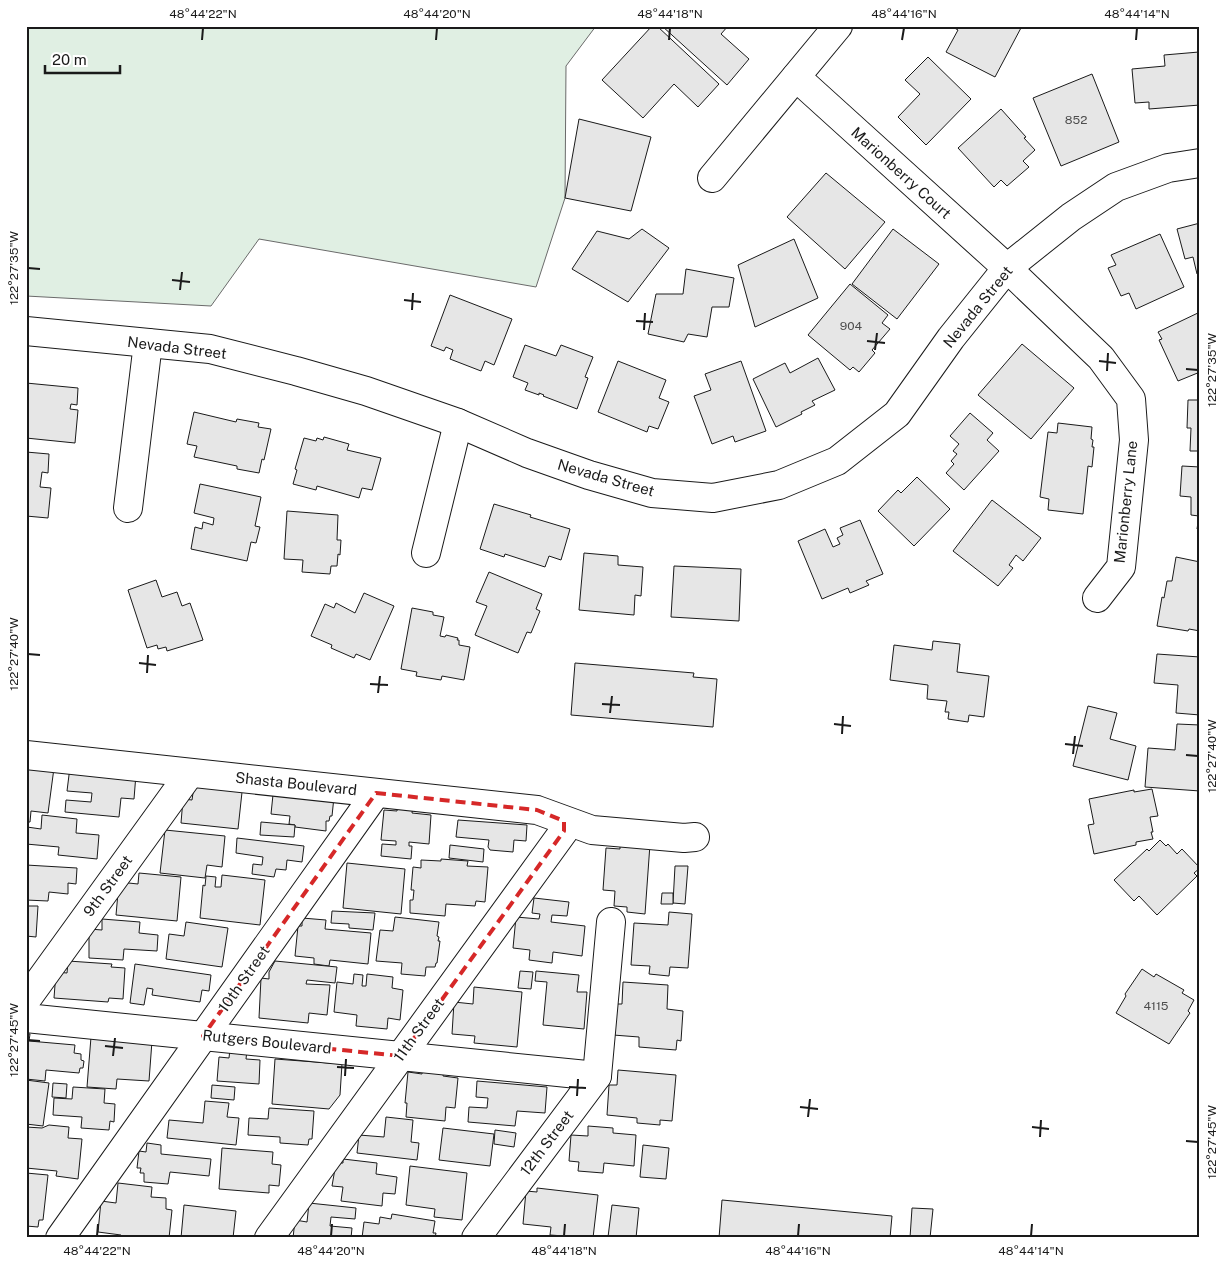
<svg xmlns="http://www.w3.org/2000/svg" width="1226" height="1264" font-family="'Public Sans',sans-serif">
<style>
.green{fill:#e0efe3;stroke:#6a6a6a}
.building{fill:#e6e6e6;stroke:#1a1a1a}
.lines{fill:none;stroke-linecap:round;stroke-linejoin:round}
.minor-casing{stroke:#1a1a1a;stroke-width:30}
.minor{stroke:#fff;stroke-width:28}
.marked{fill:none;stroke:#d62828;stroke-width:4;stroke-dasharray:10 6;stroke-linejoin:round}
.ticks{fill:none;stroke:#1a1a1a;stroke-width:2}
.labels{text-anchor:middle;stroke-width:4;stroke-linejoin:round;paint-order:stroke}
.number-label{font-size:12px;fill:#4d4d4d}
.street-label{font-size:15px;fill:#1a1a1a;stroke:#fff}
.neatline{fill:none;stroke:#1a1a1a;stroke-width:2}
.ticks-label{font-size:12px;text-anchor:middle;fill:#1a1a1a}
</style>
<rect width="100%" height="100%" fill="#fff"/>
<polygon class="green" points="26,26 596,26 566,66 565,198 536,287 259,239 211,306 26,296"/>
<g class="building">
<polygon points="652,26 657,26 719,84 698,107 674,84 643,118 602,80"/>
<polygon points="662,26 728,26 721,34 749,59 727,85"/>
<polygon points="951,26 1022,26 995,77 946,52 958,30"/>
<polygon points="1199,52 1200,105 1149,109 1149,102 1135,103 1132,69 1165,66 1164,55"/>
<polygon points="928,57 971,99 926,145 898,117 920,94 905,80"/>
<polygon points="1092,74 1119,142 1061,166 1033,98"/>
<polygon points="1001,109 1026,137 1024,138 1035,150 1023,161 1029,167 1007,186 1001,180 994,187 958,148"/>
<polygon points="579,119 651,137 631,211 565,198"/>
<polygon points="826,173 885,222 845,269 787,217"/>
<polygon points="1200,223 1200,274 1197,274 1193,257 1185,259 1177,229"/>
<polygon points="642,229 669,248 628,302 572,269 597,231 629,239"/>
<polygon points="893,229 939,264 897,319 852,284"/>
<polygon points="1160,234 1184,287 1136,309 1129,293 1121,296 1108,268 1116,265 1111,255"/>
<polygon points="794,239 818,298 755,327 738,265"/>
<polygon points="686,269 734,278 729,307 712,307 707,337 688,334 684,342 648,334 656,294 683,294"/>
<polygon points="850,284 888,315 882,323 890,329 872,350 875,353 859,372 853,367 850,370 808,335"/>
<polygon points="450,295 512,319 494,365 485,361 481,371 450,359 453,350 446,347 444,351 431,346"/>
<polygon points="1200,312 1200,372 1178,381 1159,340 1162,339 1158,332"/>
<polygon points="1022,344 1074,388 1031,439 978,395"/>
<polygon points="525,345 556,356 561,345 593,357 585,377 588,378 577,409 543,396 544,395 539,393 539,395 525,390 528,383 513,377"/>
<polygon points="818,358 835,390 812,401 815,405 801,412 802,414 776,427 753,379 785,363 790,373"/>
<polygon points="618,361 666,380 659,398 669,402 658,429 649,426 647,432 598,412"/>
<polygon points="741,361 766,431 735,442 733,436 712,444 694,396 711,390 705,374"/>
<polygon points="26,383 78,388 77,405 71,404 70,409 78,410 75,443 26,438"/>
<polygon points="1188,400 1200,400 1200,451 1190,451 1191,428 1187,428"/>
<polygon points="194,412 236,422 237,419 259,423 258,427 271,429 264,460 262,459 259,473 237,469 237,466 194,457 197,446 187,444"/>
<polygon points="970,413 993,433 987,440 999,451 964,490 946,473 954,464 951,461 957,454 953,451 959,444 950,436"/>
<polygon points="1058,423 1092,427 1091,439 1093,440 1092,447 1094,447 1092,467 1088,466 1083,514 1048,510 1049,499 1040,497 1048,432 1057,433"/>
<polygon points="324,437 349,444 347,450 381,458 372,490 362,488 359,498 317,486 316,490 293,484 297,470 295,469 304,438 316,441 317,438 323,440"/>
<polygon points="26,452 49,454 48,473 42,472 40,487 51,488 48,518 26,516"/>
<polygon points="1182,466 1200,467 1200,529 1197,529 1199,516 1191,515 1191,497 1180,496"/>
<polygon points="917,477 950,509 914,546 878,511 898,490 901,493"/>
<polygon points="200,484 261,497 255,526 260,527 256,543 251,542 247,561 191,549 195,527 202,529 203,522 213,525 214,518 194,513"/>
<polygon points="992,500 1041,538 1023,561 1016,555 1009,565 1013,568 998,586 953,551"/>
<polygon points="494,504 531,515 530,517 570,529 561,560 549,556 545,567 505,554 504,557 480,549"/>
<polygon points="287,511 338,515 337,540 341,540 340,555 338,554 337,566 331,566 330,574 302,572 303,560 284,559"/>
<polygon points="860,520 883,574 866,581 869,585 850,593 848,588 822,599 798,541 825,529 833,547 840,544 837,538 843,535 840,528"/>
<polygon points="584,553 618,556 618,565 643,567 641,596 635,595 634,615 579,610"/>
<polygon points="1176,557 1200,562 1200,631 1189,629 1188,631 1157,626 1162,597 1164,598 1167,581 1172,581"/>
<polygon points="674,566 741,569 739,621 671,617"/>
<polygon points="489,572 542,594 536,609 540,611 531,633 527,632 518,653 475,635 487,606 476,602"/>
<polygon points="156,580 162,597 177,592 182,606 190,603 203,640 167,651 166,647 158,649 157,645 147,648 128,590"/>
<polygon points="364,593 394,606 370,660 356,654 354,658 331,648 332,645 311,636 325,604 334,608 336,603 355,613"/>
<polygon points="412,608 433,612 433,615 444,617 440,636 445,637 446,635 458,638 457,640 459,640 459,645 470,647 464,680 442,676 441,680 416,676 417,672 401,669"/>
<polygon points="933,641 960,644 957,672 989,676 984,717 969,715 968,722 948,719 949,712 945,712 947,701 927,699 928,685 890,680 894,645 932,650"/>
<polygon points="1157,654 1200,657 1200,715 1176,713 1178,685 1154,683"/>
<polygon points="575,663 694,673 693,677 717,679 713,727 571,715"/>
<polygon points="1088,706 1117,713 1110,739 1136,746 1128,780 1073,766"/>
<polygon points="1177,724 1200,725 1200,791 1145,787 1148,748 1175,750"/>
<polygon points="26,764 54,768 48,813 31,811 30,822 26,822"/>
<polygon points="70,767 136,774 134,799 121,798 119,817 65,812 66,800 91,802 92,793 67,791"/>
<polygon points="195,779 243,783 238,829 181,823 183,799 192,800"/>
<polygon points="274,785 334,797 332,816 330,816 329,821 326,821 326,831 295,827 295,825 289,824 290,816 271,814"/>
<polygon points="1152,789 1158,816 1150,817 1153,832 1151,832 1153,839 1136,842 1136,845 1094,854 1088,825 1094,824 1089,799 1134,790 1134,792"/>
<polygon points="398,804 413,805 412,813 431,815 429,844 409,842 409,846 412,846 411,859 381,856 382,844 396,845 396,841 381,840 384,810 397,811"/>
<polygon points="42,815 77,819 76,833 99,835 97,859 58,855 59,847 26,844 27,827 41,829"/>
<polygon points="458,820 527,825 526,841 514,840 513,852 490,850 488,847 489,840 456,837"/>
<polygon points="261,822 295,825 294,837 260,835"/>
<polygon points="165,830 225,836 222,867 207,865 205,878 160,873"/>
<polygon points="237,838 304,846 302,862 287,860 286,870 276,869 274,877 252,874 253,864 262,865 263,857 236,853"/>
<polygon points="1160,840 1166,846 1168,844 1177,854 1182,849 1200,868 1194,873 1197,876 1157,915 1139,896 1134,901 1114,880 1147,849 1149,851"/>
<polygon points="620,842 650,844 645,914 627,912 627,907 614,906 615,891 603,890 606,848 620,849"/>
<polygon points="450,845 484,849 483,862 449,858"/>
<polygon points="441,859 468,861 467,866 488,867 485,902 476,901 475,906 446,904 445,916 410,913 410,900 413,900 414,890 411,890 413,867 421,868 421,860 441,861"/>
<polygon points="347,863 405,869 401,914 343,908"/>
<polygon points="26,865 77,868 76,884 68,883 68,894 49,892 48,901 26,900"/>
<polygon points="675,866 688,866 685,904 673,903"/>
<polygon points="139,873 181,877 177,921 116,915 119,882 138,884"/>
<polygon points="222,875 265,880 260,925 200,918 203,885 205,886 206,876 216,877 215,887 221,887"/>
<polygon points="662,893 673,893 673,904 661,904"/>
<polygon points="534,898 569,902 567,916 552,915 551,922 585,926 582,956 553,952 552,963 529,960 530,950 513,948 516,917 539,919 540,914 532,913"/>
<polygon points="26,906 38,906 36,937 26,936"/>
<polygon points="332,911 375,913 373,930 349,928 349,924 331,923"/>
<polygon points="669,912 692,914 688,968 670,967 669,976 649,974 650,966 631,965 634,923 668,925"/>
<polygon points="395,917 439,922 437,936 439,937 438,941 440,941 437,963 436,963 435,967 426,967 425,976 401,974 402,963 376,961 380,930 393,931"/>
<polygon points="302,918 326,920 325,929 371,933 368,964 330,960 329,966 314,964 314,958 295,956 298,926 302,926"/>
<polygon points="102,919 140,922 139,933 158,935 157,951 124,949 123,960 89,958 89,929 102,930"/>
<polygon points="186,922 228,928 222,967 166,959 169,934 184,936"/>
<polygon points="68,961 112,964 111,967 125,968 123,999 109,998 108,1002 54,998 56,972 67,973"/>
<polygon points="275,961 337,967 335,983 307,980 306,984 330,985 327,1015 309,1013 308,1023 259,1018 261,978 269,979 269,972"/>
<polygon points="135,964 211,975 209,991 202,990 200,1002 152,995 153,989 147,988 144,1005 130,1003"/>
<polygon points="1142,969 1154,977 1156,974 1184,990 1182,993 1194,1000 1188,1011 1190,1013 1169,1044 1116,1013 1126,996 1125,994"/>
<polygon points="520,971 533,972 531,989 518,988"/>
<polygon points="536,971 579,975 577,992 587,992 584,1029 543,1025 547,982 535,981"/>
<polygon points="354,974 363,975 362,986 366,986 367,974 393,977 392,988 403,990 400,1020 388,1018 387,1029 356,1026 357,1015 334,1012 337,982 353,984"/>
<polygon points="623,982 668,985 667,1009 683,1011 681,1041 677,1040 676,1050 639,1047 639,1037 613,1035 615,1004 622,1004"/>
<polygon points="474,987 522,992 517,1047 474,1043 475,1036 452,1034 454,1002 473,1004"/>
<polygon points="26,1034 30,1034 29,1041 75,1045 74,1053 81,1054 81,1060 84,1061 83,1068 80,1068 79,1073 46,1070 45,1081 26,1079"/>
<polygon points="91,1037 152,1041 149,1081 117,1079 116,1089 87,1087"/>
<polygon points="230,1049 247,1050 246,1059 260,1060 259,1084 217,1081 219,1057 229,1058"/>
<polygon points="275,1059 342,1064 340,1095 329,1109 272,1104"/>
<polygon points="423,1067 444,1069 443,1076 458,1078 455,1108 446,1107 445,1121 406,1117 407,1103 405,1103 408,1072 422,1074"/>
<polygon points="618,1070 676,1075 672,1121 660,1120 660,1125 637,1123 637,1118 607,1115 609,1085 617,1085"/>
<polygon points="26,1080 49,1083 43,1126 26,1124"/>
<polygon points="477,1081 547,1087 545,1113 517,1111 515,1126 468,1122 469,1107 487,1108 488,1098 476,1097"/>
<polygon points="53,1083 67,1084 66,1098 52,1097"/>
<polygon points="212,1085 235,1087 234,1100 211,1098"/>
<polygon points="73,1087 105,1089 104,1103 115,1104 114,1122 110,1121 109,1130 81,1128 82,1117 53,1115 54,1098 72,1099"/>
<polygon points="205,1101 229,1103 227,1117 239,1118 236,1145 167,1138 169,1120 203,1123"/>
<polygon points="269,1108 314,1111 312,1139 309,1139 308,1145 280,1143 280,1137 248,1135 249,1118 268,1119"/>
<polygon points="386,1117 413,1120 411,1142 419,1143 417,1160 357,1153 359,1135 384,1137"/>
<polygon points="49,1125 69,1127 68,1138 82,1139 78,1179 56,1176 57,1171 26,1168 26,1127 42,1128"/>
<polygon points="588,1126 613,1128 613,1133 636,1135 634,1166 604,1163 603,1173 578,1171 579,1162 569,1161 571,1135 588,1136"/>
<polygon points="443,1128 494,1134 490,1166 439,1160"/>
<polygon points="495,1130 516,1133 514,1147 494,1144"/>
<polygon points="147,1143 161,1145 161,1154 211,1159 209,1176 170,1172 168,1184 144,1182 144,1173 140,1173 141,1168 137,1168 139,1151 146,1152"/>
<polygon points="643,1145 669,1148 666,1179 640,1177"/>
<polygon points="222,1148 273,1152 272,1164 281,1165 279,1186 269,1185 269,1193 219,1189"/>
<polygon points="343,1159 377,1163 376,1174 397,1177 395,1194 383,1193 382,1206 341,1201 343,1187 332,1186 336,1163 343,1163"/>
<polygon points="410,1166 467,1173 462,1220 434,1217 435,1209 406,1205"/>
<polygon points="26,1173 48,1175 43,1220 39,1220 38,1227 26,1226"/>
<polygon points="118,1183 152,1187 151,1197 166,1198 166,1209 172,1210 169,1238 121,1238 121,1235 98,1232 101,1201 116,1203"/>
<polygon points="537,1188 598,1195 593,1238 550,1235 551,1227 523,1224 526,1191 537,1192"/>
<polygon points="722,1200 892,1216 890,1238 719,1238"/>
<polygon points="309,1203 356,1208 355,1219 331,1217 330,1226 352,1228 351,1238 293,1238 295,1220 307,1222"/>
<polygon points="184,1205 236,1211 233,1238 181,1238"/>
<polygon points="612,1205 639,1208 636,1238 608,1237"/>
<polygon points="912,1208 933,1209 930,1238 910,1238"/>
<polygon points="392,1214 435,1221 433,1233 436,1233 435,1238 362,1238 364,1222 379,1224 380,1217 391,1219"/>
</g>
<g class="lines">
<defs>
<g id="minor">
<polyline points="796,77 1007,268 1101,358 1131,399 1134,440 1121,567 1097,598"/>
<polyline points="712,178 838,26"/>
<polyline points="26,331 210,349 296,371 366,391 458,423 527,453 589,475 652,493 713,498 779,485 837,461 897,414 951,338 1007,268 1071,217 1116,187 1168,168 1200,163"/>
<polyline points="128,508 148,343"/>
<polyline points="426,553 458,423"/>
<polyline points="26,755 537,810 592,830 684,838 695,837"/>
<polyline points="26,1000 190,773"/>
<polyline points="26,1018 597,1076"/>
<polyline points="60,1238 376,793"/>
<polyline points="269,1238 564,831 564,821"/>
<polyline points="476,1238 597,1076 611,922"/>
</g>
</defs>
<use href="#minor" class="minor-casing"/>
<use href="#minor" class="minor"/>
</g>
<path class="marked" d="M376 793 537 810 564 821V831L401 1056 203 1036Z"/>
<path class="ticks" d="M202 40 203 28M436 40 437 28M669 40 670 28M902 40 904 28M1136 40 1137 28M28 268 40 269M172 280 190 282M180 290 182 272M404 300 421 302M412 310 413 293M636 321 653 322M644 330 645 313M867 341 885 343M875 350 877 333M1099 361 1116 363M1186 369 1198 370M1107 371 1108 353M28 654 40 655M139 663 156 665M147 673 148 655M370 684 388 685M378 693 380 676M602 704 620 705M610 713 612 696M834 724 851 726M842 734 843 716M1065 744 1083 746M1073 754 1075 736M1186 755 1198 756M28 1040 40 1041M105 1046 123 1048M113 1056 115 1038M337 1067 354 1068M345 1076 346 1059M569 1087 586 1088M577 1096 578 1079M800 1107 818 1109M808 1117 810 1099M1032 1127 1049 1129M1040 1137 1041 1120M1186 1141 1198 1142M97 1236 98 1224M331 1236 332 1224M564 1236 565 1224M798 1236 799 1224M1031 1236 1032 1224"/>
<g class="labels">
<g class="number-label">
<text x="1076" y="124">852</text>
<text x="851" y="330">904</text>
<text x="1156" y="1010">4115</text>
</g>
<g class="street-label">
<text transform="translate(901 173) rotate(42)" y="5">Marionberry Court</text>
<text transform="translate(978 307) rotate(-51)" y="5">Nevada Street</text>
<text transform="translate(177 348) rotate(7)" y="5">Nevada Street</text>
<text transform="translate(606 478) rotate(16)" y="5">Nevada Street</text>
<text transform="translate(1126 502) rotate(-84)" y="5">Marionberry Lane</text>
<text transform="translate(296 784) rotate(6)" y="5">Shasta Boulevard</text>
<text transform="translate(108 886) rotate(-54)" y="5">9th Street</text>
<text transform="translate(244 979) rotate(-55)" y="5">10th Street</text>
<text transform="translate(419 1030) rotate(-54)" y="5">11th Street</text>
<text transform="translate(267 1042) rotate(6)" y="5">Rutgers Boulevard</text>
<text transform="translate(547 1143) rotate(-53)" y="5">12th Street</text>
</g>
</g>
<rect width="1226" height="1264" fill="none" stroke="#ffffff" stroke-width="55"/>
<path d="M45 65v8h75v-8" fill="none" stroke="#1a1a1a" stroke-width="2.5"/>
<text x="52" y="65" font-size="15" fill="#1a1a1a" stroke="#ffffff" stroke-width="4" paint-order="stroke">20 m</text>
<rect x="28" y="28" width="1170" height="1208" class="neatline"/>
<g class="ticks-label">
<text x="203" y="18">48°44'22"N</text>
<text x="437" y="18">48°44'20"N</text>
<text x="670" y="18">48°44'18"N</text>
<text x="904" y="18">48°44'16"N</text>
<text x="1137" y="18">48°44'14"N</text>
<text transform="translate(14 268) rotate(-90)" y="4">122°27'35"W</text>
<text transform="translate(1212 370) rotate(-90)" y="4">122°27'35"W</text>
<text transform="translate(14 654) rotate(-90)" y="4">122°27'40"W</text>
<text transform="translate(1212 756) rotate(-90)" y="4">122°27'40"W</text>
<text transform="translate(14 1040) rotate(-90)" y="4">122°27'45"W</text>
<text transform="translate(1212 1142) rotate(-90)" y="4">122°27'45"W</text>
<text x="97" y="1255">48°44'22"N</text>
<text x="331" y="1255">48°44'20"N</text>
<text x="564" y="1255">48°44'18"N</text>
<text x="798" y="1255">48°44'16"N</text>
<text x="1031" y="1255">48°44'14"N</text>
</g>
</svg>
